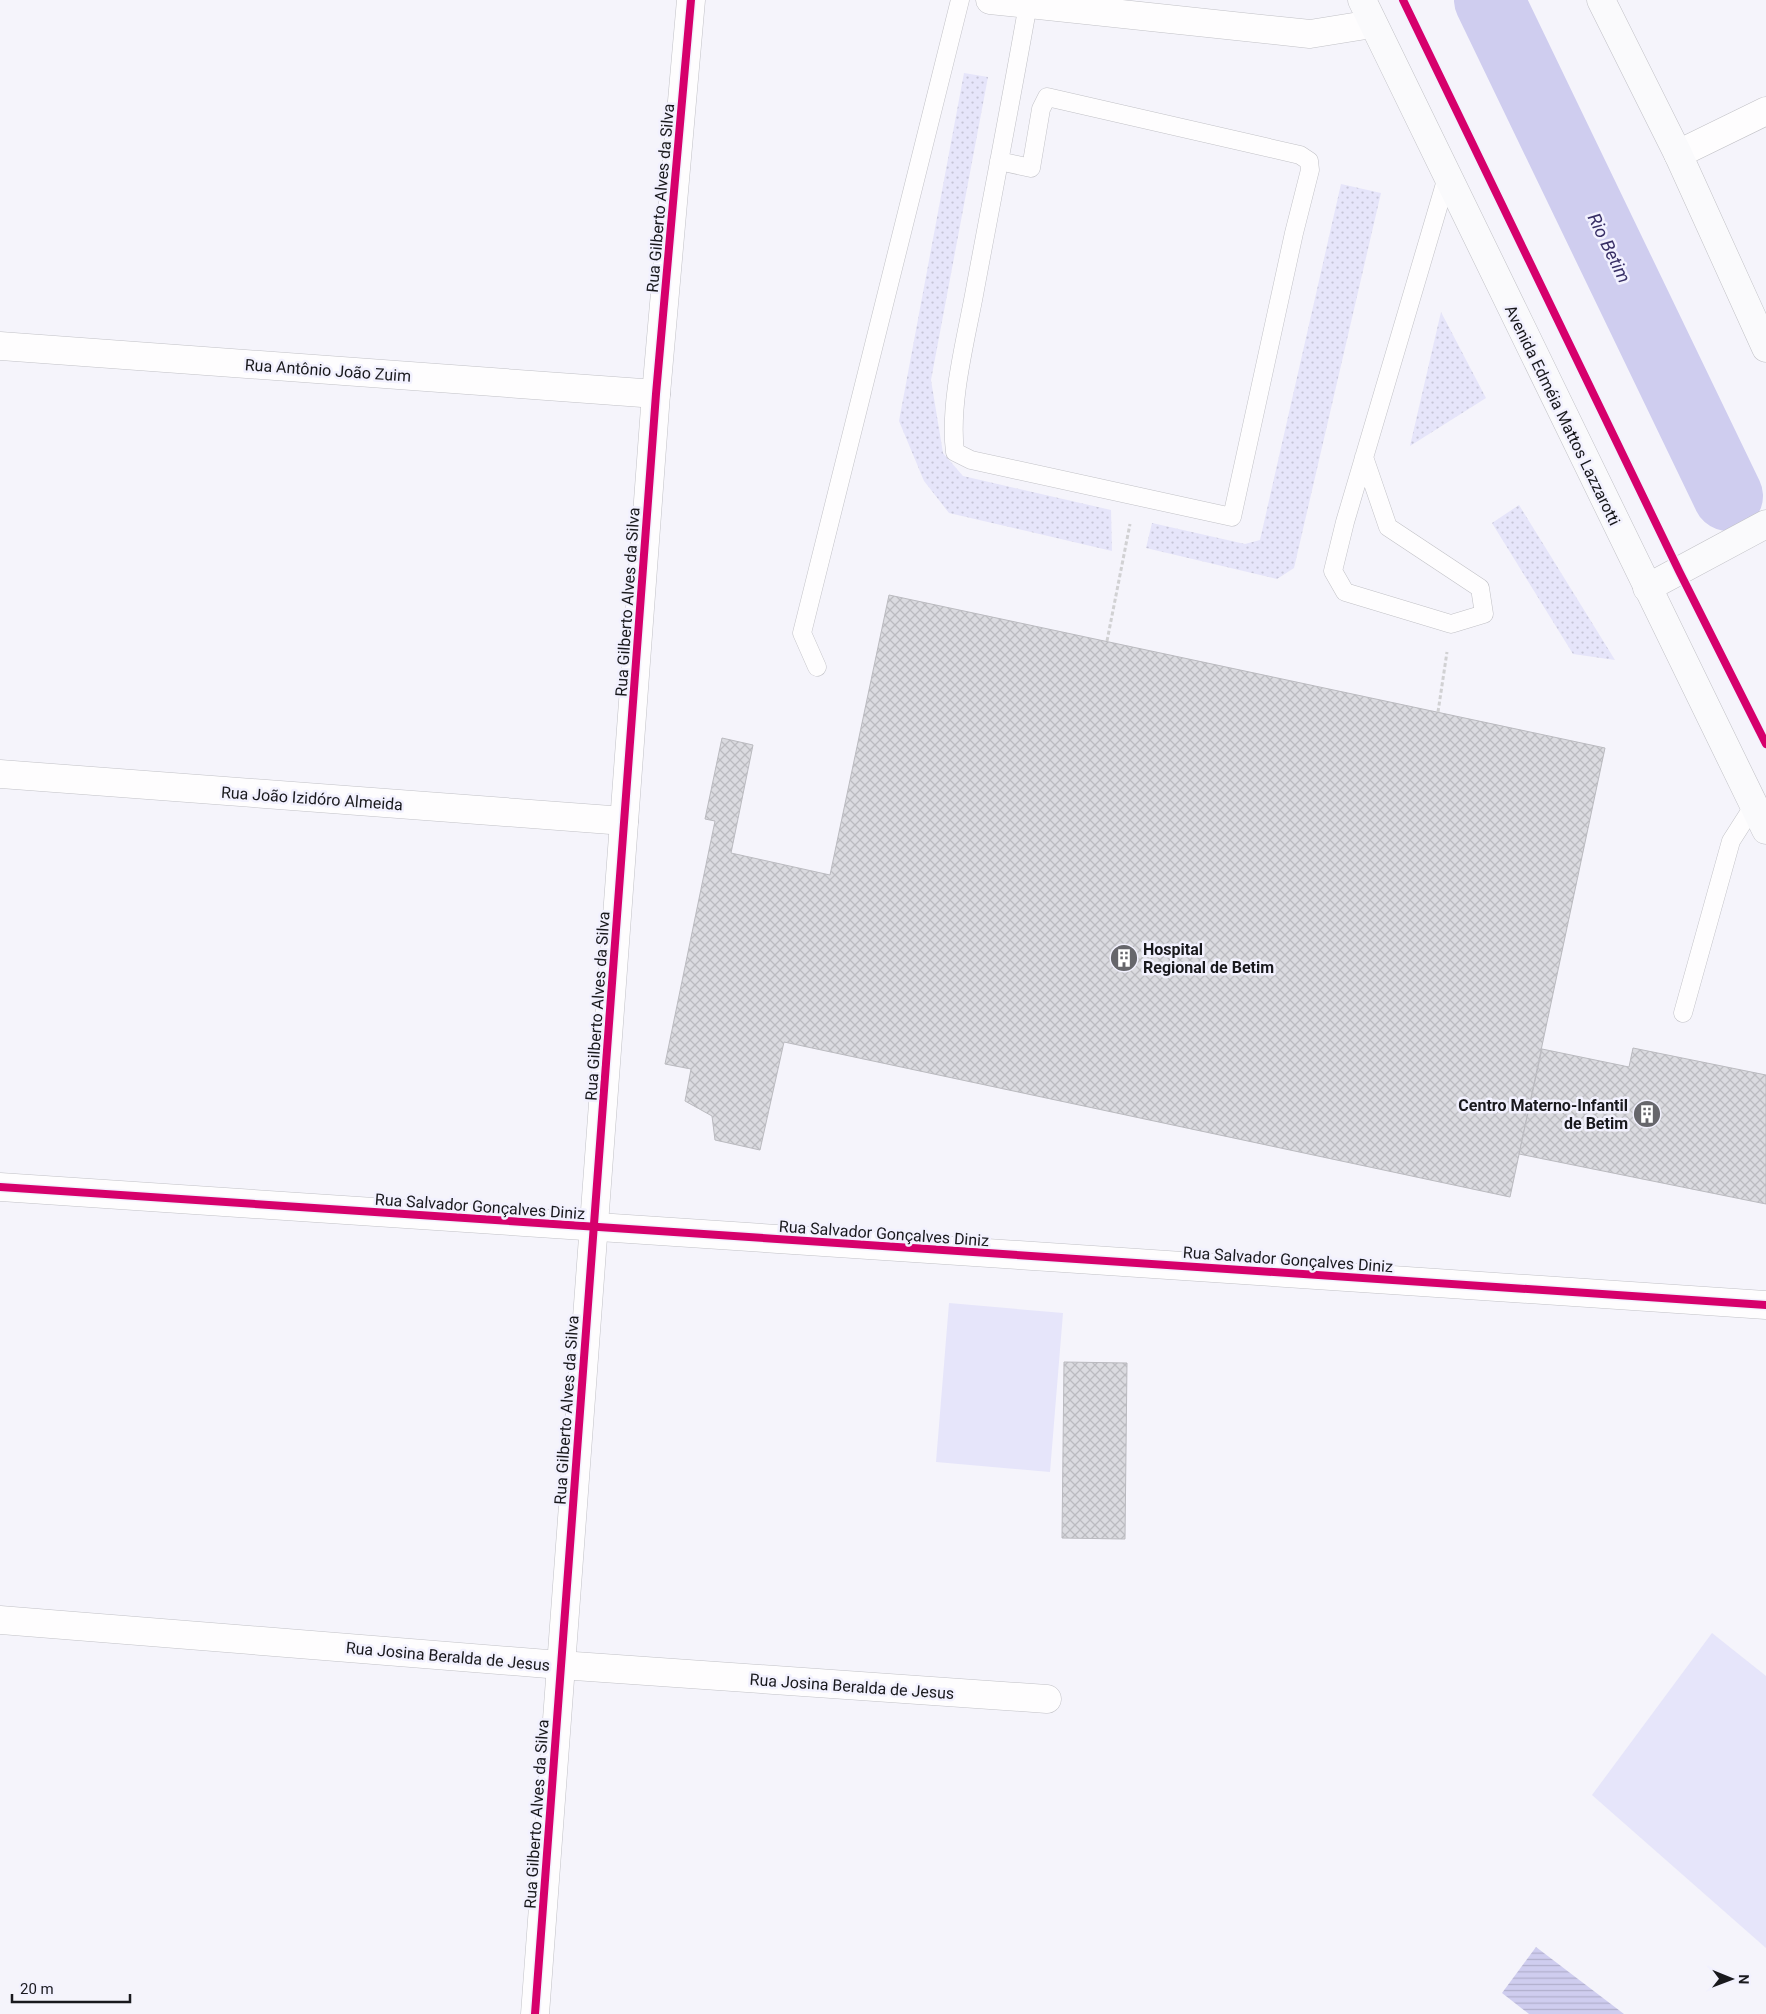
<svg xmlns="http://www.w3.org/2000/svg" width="1766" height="2014" font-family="Roboto,sans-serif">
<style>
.grass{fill:url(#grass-dots)}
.park{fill:#e6e5fa}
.water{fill:url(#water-rules)}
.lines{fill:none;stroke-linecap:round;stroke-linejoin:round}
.river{stroke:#cfcdef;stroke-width:70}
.building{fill:url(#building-cross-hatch);stroke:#bababf}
.lane-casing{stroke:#c1c1c6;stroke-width:19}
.street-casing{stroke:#c1c1c6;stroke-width:29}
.secondary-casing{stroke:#c1c1c6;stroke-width:29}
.path{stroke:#d1d1d3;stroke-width:3;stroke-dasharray:4 2.5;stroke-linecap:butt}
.lane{stroke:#fefdfe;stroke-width:18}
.street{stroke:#fefdfe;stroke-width:28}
.secondary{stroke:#fafafc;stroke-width:28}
.cycleway-casing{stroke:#f2f1fe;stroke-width:11}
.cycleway{stroke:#d6006c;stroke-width:8}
.labels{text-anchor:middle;stroke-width:5;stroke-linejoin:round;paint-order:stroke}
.street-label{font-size:16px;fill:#19191d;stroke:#f2f1fe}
.poi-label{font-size:16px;font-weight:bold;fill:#19191d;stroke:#f2f1fe;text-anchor:start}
.water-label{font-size:18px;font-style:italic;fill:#372e65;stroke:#f2f1fe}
</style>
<defs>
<pattern id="grass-dots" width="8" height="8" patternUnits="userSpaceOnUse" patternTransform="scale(1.25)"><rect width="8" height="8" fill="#e6e5fa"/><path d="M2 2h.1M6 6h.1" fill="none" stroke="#c5c4d6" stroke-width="1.8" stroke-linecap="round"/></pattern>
<pattern id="water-rules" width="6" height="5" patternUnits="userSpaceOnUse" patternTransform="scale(1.25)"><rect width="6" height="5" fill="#cfcdef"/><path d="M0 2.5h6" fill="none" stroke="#b1afcc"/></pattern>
<pattern id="building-cross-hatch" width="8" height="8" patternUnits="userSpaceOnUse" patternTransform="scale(1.25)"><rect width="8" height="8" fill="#dbdbe0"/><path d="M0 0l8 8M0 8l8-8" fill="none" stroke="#bbbbc0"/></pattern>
</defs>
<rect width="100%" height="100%" fill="#f5f4fb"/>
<g class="grass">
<polygon points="964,73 988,77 931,380 943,453 963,476 1111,510 1112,551 949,513 924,481 899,421"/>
<polygon points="1341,184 1381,193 1294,568 1277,579 1146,548 1152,523 1245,544 1260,540"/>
<polygon points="1441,312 1486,398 1410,446"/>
<polygon points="1519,505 1615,660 1573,654 1492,523"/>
</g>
<g class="park">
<polygon points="949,1303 1063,1313 1050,1472 936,1462"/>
<polygon points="1712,1633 1766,1676 1766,1948 1592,1795"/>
</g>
<polygon class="water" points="1536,1947 1624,2014 1529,2014 1502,1993"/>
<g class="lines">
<polyline class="river" points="1489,0 1728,496"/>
</g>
<g class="building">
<polygon points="889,595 1605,748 1510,1197 784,1042 760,1150 715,1140 712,1116 685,1101 691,1069 665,1064 715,821 705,819 722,738 753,745 731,853 830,875"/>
<polygon points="1633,1048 1766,1075 1766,1204 1519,1154 1542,1049 1629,1067"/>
<polygon points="1064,1362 1127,1363 1125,1539 1062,1538"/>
</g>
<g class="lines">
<defs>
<g id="lane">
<path d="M999 161 1031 168 1041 109 1047 97 1300 155 1309 161 1310 170 1294 233 1232 517 971 460 955 452C949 404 965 343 974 295 992 198 1011 101 1028 4"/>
<polyline points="1364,457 1388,527 1480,588 1484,614 1451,624 1345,592 1333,571 1345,522 1447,177"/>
<polyline points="817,667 802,633 960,0"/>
<polyline points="1683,1013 1731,841 1754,805"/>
</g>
<g id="street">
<polyline points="990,0 1310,34 1372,24"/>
<polyline points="1678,154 1766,111"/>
<polyline points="0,346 656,394"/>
<polyline points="0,774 624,821"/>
<polyline points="0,1187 1766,1305"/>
<polyline points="0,1620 560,1665 1047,1699"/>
<polyline points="535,2014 656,394 691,0"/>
</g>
<g id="secondary">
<polyline points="1362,0 1766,830"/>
<polyline points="1601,0 1678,154 1766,348"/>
<polyline points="1647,588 1766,524"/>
</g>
</defs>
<use href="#lane" class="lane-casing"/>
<use href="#street" class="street-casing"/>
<use href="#secondary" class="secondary-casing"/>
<g class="path">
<polyline points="1403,0 1417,29"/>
<polyline points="1107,641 1130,524"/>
<polyline points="1438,712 1447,652"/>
<polyline points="1750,713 1766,744"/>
</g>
<use href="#lane" class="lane"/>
<use href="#street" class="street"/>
<use href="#secondary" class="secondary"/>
<defs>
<g id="cycleway">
<polyline points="1403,0 1679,571 1766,744"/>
<polyline points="0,1187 1766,1305"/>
<polyline points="535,2014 656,394 691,0"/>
</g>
</defs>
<use href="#cycleway" class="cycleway-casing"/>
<use href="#cycleway" class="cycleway"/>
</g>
<defs>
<symbol id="building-disc" viewBox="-11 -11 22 22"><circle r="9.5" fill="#66666b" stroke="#f2f1fe"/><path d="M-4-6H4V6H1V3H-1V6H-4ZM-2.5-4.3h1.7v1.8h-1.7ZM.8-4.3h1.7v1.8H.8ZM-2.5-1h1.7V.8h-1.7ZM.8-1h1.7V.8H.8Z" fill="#fff"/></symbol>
</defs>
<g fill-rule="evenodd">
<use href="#building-disc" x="1108" y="942" width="32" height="32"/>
<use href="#building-disc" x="1631" y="1098" width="32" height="32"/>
</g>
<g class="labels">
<g class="street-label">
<text transform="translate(660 198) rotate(-85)" y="6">Rua Gilberto Alves da Silva</text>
<text transform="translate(328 370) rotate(4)" y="6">Rua Antônio João Zuim</text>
<text transform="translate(1563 415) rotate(64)" y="6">Avenida Edméia Mattos Lazzarotti</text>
<text transform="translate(627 602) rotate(-86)" y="6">Rua Gilberto Alves da Silva</text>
<text transform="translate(312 798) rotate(4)" y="6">Rua João Izidóro Almeida</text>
<text transform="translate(597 1006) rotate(-86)" y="6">Rua Gilberto Alves da Silva</text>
<text transform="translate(480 1206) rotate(4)" y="6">Rua Salvador Gonçalves Diniz</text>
<text transform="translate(884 1233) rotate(4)" y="6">Rua Salvador Gonçalves Diniz</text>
<text transform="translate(1288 1259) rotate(4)" y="6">Rua Salvador Gonçalves Diniz</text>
<text transform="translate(566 1410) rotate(-86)" y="6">Rua Gilberto Alves da Silva</text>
<text transform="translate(448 1656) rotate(5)" y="6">Rua Josina Beralda de Jesus</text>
<text transform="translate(852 1686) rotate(4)" y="6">Rua Josina Beralda de Jesus</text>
<text transform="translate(536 1814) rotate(-86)" y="6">Rua Gilberto Alves da Silva</text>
</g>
<g class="poi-label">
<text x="1143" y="955">Hospital<tspan x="1143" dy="18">Regional de Betim</tspan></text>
<text x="1628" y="1111" text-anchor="end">Centro Materno-Infantil<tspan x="1628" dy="18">de Betim</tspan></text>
</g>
<g class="water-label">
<text transform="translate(1609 248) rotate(64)" y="6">Rio Betim</text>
</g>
</g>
<g transform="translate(1731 1979) rotate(91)" stroke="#f2f1fe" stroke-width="4" paint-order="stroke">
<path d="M0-4L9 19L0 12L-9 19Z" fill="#19191d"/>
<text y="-8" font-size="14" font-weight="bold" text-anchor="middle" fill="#19191d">N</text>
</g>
<path d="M12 1994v8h118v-8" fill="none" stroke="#19191d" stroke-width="2.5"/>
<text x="20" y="1994" font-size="15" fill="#19191d" stroke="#f2f1fe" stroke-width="4" paint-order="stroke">20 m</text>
</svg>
